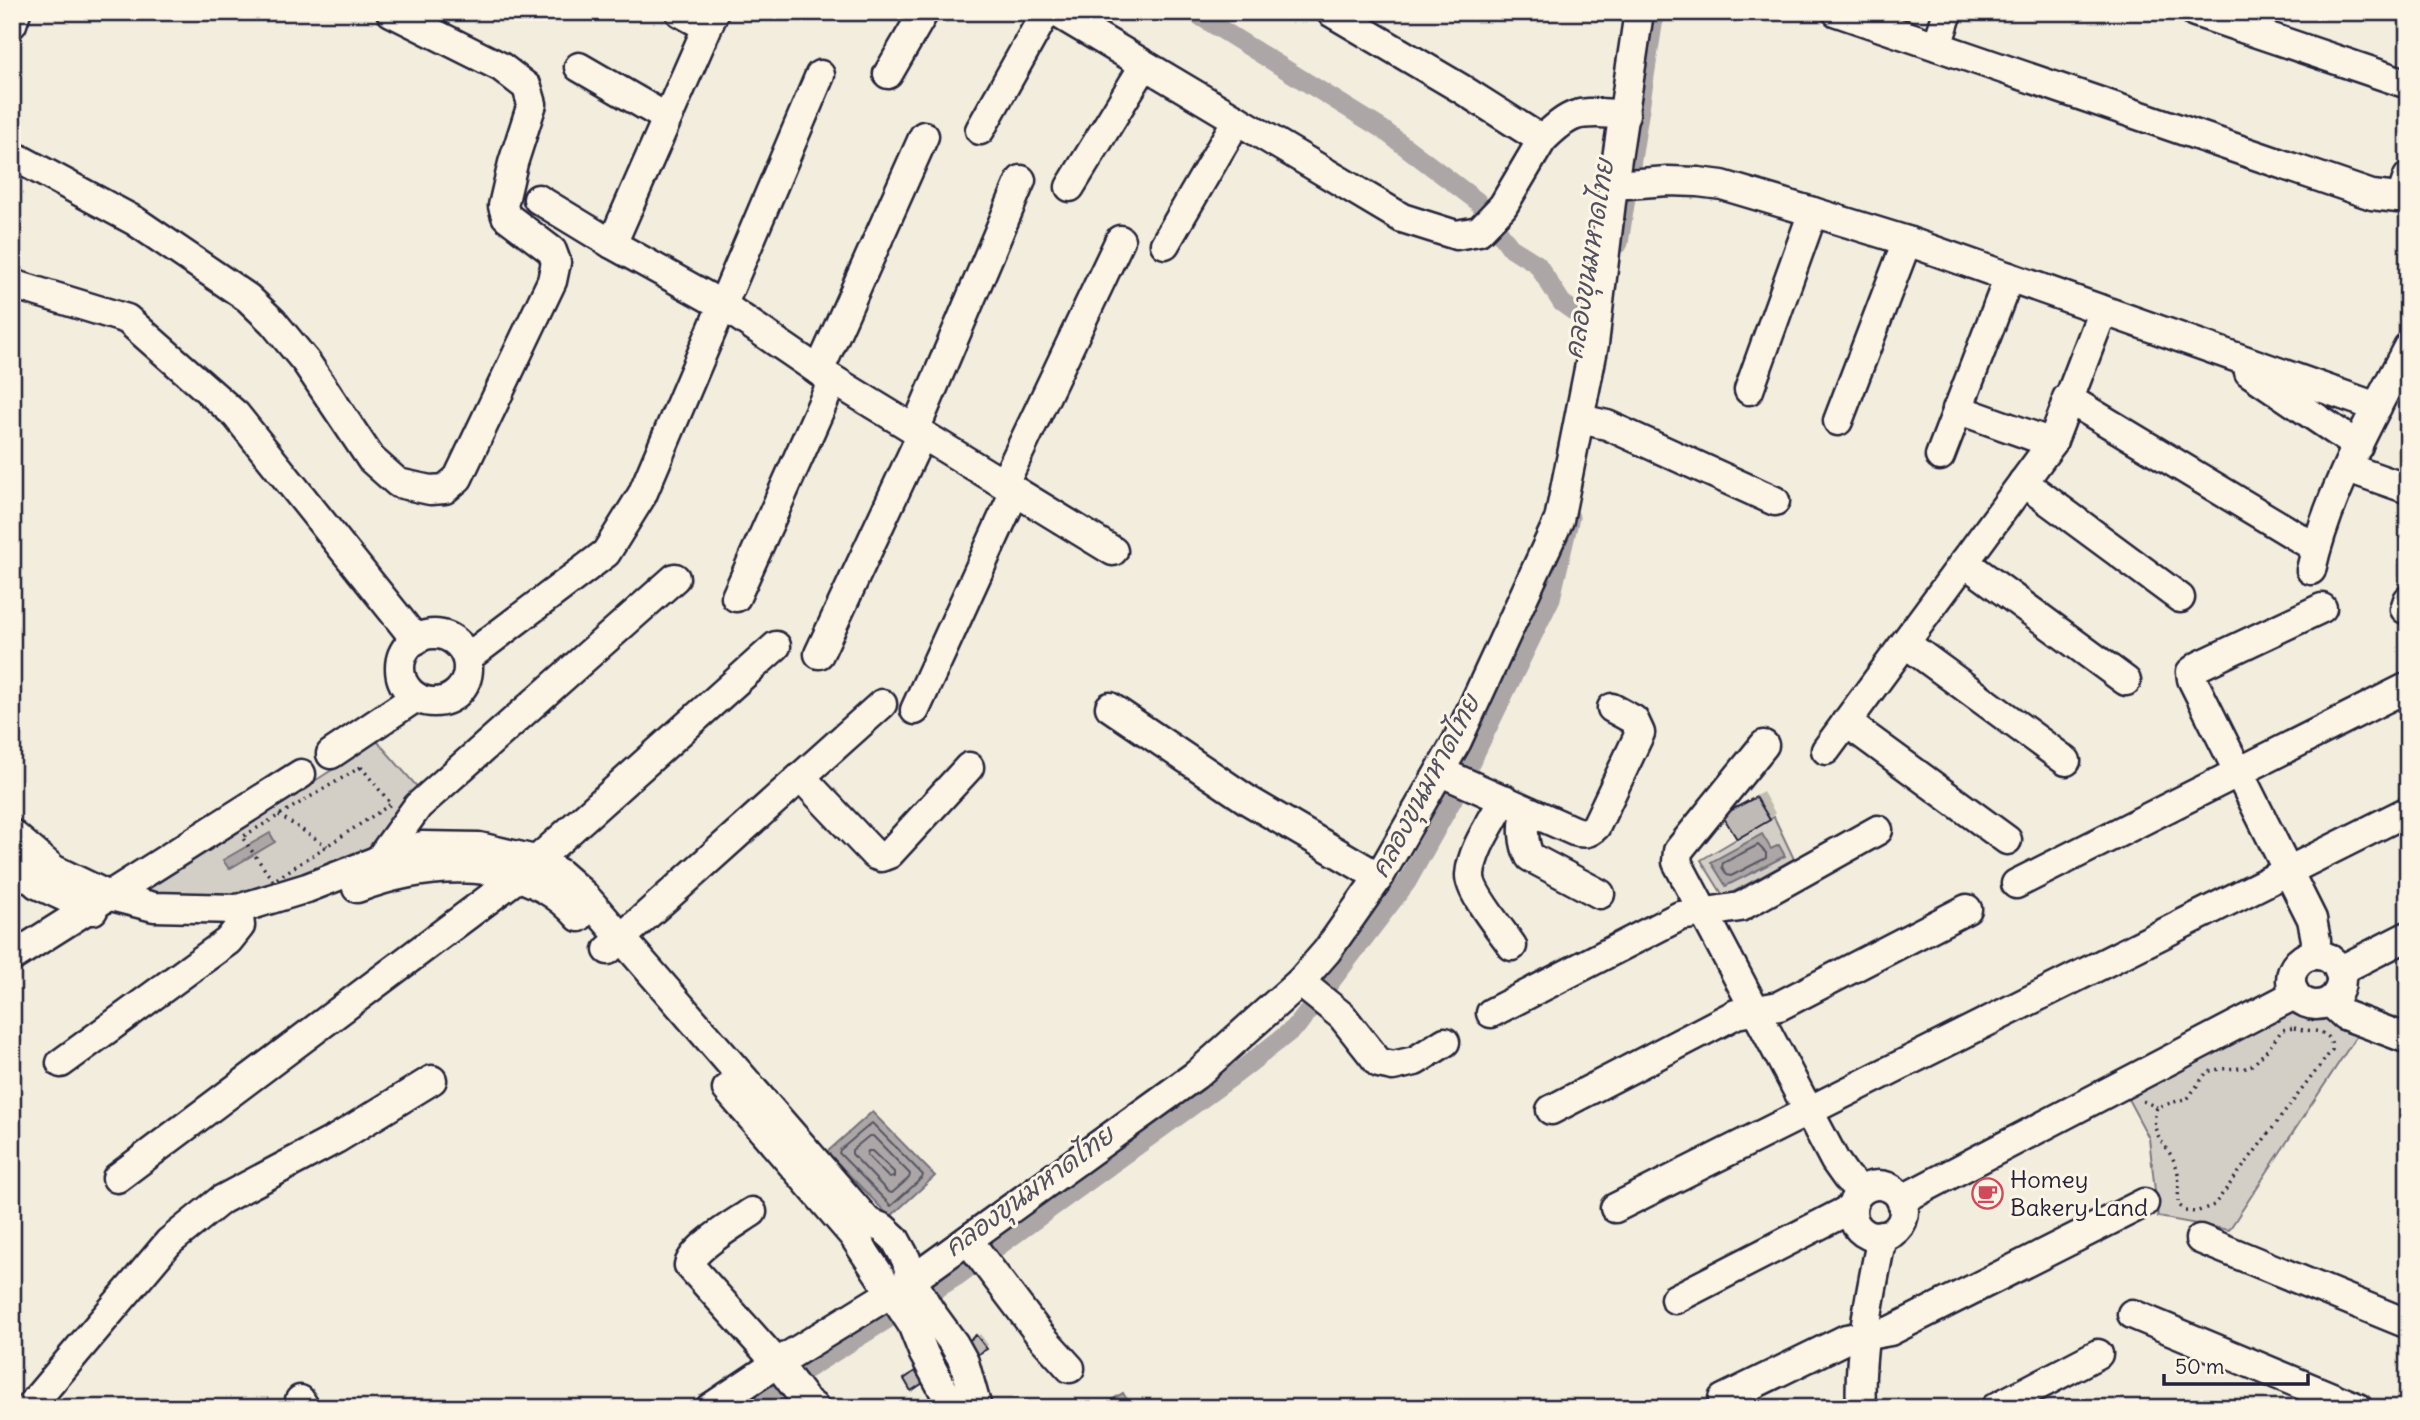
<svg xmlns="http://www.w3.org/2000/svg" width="2420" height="1420" font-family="Delius,'Playpen Sans Thai',sans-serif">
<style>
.green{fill:#d4cfc6;stroke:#7b7880;stroke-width:2}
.water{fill:#aca7a6;stroke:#75727b;stroke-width:2}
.shadow{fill:#0003}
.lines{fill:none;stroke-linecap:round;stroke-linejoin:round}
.shore{stroke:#595766;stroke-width:2}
.canal{stroke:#aca7a6;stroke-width:19}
.building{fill:#bfbab6;stroke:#22223b;stroke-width:2}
.minor-casing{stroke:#22223b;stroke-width:33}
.path{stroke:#22223b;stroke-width:3.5;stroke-dasharray:2 5;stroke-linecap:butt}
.minor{stroke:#fcf5e5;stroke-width:28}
.labels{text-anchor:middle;stroke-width:6;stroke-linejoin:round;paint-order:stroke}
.poi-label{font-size:24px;fill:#22223b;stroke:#fcf5e5;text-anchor:start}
.water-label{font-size:26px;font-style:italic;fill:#525160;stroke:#fcf5e5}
</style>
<rect width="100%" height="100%" fill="#f3edde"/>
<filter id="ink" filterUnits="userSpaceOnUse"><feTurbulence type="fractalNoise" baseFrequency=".0143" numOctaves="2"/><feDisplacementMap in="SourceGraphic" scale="14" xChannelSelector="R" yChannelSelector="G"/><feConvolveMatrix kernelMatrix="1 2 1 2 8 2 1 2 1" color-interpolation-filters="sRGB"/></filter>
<g filter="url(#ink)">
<g class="green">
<polygon points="377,741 427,798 379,860 283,895 107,895 310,784"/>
<polygon points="1774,817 1794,859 1724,897 1701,860"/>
<polygon points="2299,1000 2314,1006 2322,1005 2365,1023 2229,1230 2158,1217 2149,1138 2121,1086"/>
</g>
<g class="water">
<polygon points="270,833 275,842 229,869 223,860"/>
<polygon points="1762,834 1771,849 1779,845 1785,856 1726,886 1711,862"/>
<polygon points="872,1112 935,1176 890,1217 827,1152"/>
<polygon points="1123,1393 1132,1408 1099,1408"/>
</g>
<g class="shadow">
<polygon points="1763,792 1775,813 1769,819 1724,816 1731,809"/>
<polygon points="980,1334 988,1345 986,1347 968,1344"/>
</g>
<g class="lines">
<g class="shore">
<polygon points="1758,845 1766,853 1766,858 1731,876 1727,875 1722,867 1723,863"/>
<polygon points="872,1123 923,1175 922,1178 891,1206 839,1153 840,1150"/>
<polygon points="869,1136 873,1136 910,1174 909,1178 892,1193 888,1192 852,1154 852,1150"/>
<polygon points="868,1151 872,1151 894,1172 894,1177 889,1178 867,1155"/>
</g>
<g class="canal">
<polyline points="1193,12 1382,129 1477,201 1510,247 1537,264 1562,303 1603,332"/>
<polyline points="1619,243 1655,12"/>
<polyline points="744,1408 956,1277 1236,1074 1297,1026 1407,882 1452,801 1551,598 1570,517"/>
</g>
</g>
<g class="building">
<polygon points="1756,797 1770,820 1737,839 1722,815"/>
<polygon points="882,1241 891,1254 881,1261 872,1249"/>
<polygon points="976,1335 987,1349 975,1356 965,1344"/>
<polygon points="948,1353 959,1366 949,1373 938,1360"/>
<polygon points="915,1371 923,1383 911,1391 904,1379"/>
</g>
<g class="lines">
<defs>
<g id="minor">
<polyline points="680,12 707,27"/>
<polyline points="1056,12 1402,218 1456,235 1479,231 1503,206 1542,140"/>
<path d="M1331 12 1460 88 1542 140C1575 107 1580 113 1625 114"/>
<polyline points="1837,12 2372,195 2398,198 2404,189 2408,177"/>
<polyline points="2195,12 2408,84"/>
<polyline points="12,24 16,12"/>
<polyline points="1937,46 1948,12"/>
<polyline points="579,67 667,118"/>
<polyline points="888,74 924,12"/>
<polyline points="980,130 1046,12"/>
<polyline points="12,155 135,221 248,298 273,322 306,362 371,459 398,483 430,490 445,489 458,478 552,281 556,262 552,251 506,216 503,206 513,163 532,104 527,87 501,67 391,12"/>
<polyline points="1613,185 1668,181 1698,182 1722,185 1813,212 1907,241 2377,407"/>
<polyline points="1070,187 1144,66"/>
<polyline points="538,199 612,244 724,306 819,371 1113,551"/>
<polyline points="612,244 714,12"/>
<polyline points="1165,244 1237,120"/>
<polyline points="12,284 127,319 236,415 416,640"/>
<polyline points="819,371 924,136"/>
<polyline points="2249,372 2358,446"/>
<polyline points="1749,390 1813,212"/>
<polyline points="2067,398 2316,548"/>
<polyline points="1957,409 2052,443"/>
<polyline points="1580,419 1607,425 1775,501"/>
<polyline points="1838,421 1907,241"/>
<polyline points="915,430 1021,180"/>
<polyline points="1940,456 2009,277"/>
<polyline points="2348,468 2408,489"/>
<polyline points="2023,482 2180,598"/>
<polyline points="1004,484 1120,240"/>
<polyline points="1964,562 2126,681"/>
<path d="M2311 570C2328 493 2372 417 2408 347"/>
<polyline points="736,597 833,380"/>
<polyline points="2405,609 2408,600"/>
<circle cx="434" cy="668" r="34"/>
<polyline points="1905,643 2066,761"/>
<polyline points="819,654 922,434"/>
<polyline points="467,658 606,553 642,495 820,75"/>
<polyline points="1110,707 1249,801 1379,877"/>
<polyline points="915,710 1015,491"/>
<polyline points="1846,722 2007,840"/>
<polyline points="1764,745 1678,851 1677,862 1835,1161 1847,1178 1861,1190"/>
<polyline points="1826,750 2052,443 2103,310"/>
<polyline points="331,754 416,697"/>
<path d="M1441 772 1574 831C1584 834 1589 833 1596 826L1640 733 1634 720 1612 708"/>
<polyline points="801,777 875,855 881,857 889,854 969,767"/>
<path d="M1504 799C1492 822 1472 849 1470 875 1469 892 1502 931 1512 946"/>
<path d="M1527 811C1522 824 1523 844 1530 857L1600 894"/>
<polyline points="12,834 53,869 107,895 154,907 238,909 307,888 379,860 422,846 479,847 535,860 559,873 584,895 868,1222 883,1228 895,1239 906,1259 912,1280 930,1311 954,1344 964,1362 977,1408"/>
<polyline points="12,862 37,884 93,910"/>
<polyline points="379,863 379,860 418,806 675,578"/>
<polyline points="2016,884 2408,687"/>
<path d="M357 888C428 861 525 854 579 917"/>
<polyline points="608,950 882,704"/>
<circle cx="2316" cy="980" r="25"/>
<polyline points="2315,955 2316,940 2312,919 2192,679 2191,672 2199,666 2322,608"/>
<polyline points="12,957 301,774"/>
<polyline points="2339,971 2408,936"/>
<polyline points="1300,982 1342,1016 1379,1063 1393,1066 1415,1061 1445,1042"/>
<polyline points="2330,1002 2344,1015 2408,1039"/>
<polyline points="1491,1013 1680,916 1740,907 1878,830"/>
<polyline points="61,1063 228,941 240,926 238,909"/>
<polyline points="727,1089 853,1235 912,1324 924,1354 953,1408"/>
<polyline points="1551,1110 1736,1014 1779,1006 1967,909"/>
<polyline points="117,1178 518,877 776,646"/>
<circle cx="1878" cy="1211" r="26"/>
<polyline points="1901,1200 2294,995"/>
<polyline points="1615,1208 2408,811"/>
<path d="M752 1212C736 1223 694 1247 689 1265L777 1363 806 1401 815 1408"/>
<polyline points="2200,1239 2408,1324"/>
<polyline points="968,1240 1040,1335 1070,1368"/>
<polyline points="1675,1299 1852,1208"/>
<polyline points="2132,1314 2358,1408"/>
<polyline points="1723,1399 1846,1339 1890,1331 2144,1203"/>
<polyline points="300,1400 305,1408"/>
<polyline points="29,1408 169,1242 221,1200 336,1139 432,1080"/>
<polyline points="710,1408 777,1363 912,1280 1196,1075 1300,982 1327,951 1379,877 1457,741 1559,520 1594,344 1613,185 1639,12"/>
<path d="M1861 1408C1858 1351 1871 1292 1882 1236"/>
<polyline points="1995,1408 2098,1354"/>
</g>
</defs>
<use href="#minor" class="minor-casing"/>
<g class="path">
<polygon points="361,767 391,804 273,881 242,837"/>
<polyline points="279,815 327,846"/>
<path d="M2294 1028C2311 1033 2332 1026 2332 1050L2214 1205 2196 1212 2185 1211 2178 1204C2178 1193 2180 1180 2177 1169 2170 1144 2147 1137 2157 1107L2188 1098 2207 1072 2219 1069 2246 1068 2254 1064 2269 1048 2282 1030Z"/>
<polyline points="2143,1101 2157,1107"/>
</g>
<use href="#minor" class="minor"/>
</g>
</g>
<defs>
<symbol id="cafe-ring" viewBox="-11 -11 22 22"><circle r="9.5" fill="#fcf5e5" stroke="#d1495b" stroke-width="1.5"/><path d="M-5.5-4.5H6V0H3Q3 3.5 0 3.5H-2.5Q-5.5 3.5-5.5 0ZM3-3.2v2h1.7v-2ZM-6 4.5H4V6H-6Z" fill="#d1495b"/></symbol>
</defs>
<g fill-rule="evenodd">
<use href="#cafe-ring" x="1970" y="1176" width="35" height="35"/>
</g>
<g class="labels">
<g class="poi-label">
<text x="2010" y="1188">Homey<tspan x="2010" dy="28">Bakery Land</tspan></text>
</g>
<g class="water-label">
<text transform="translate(1589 259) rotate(-81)" y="9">คลองขุนมหาดไทย</text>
<text transform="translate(1425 786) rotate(-62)" y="9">คลองขุนมหาดไทย</text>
<text transform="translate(1029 1191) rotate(-36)" y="9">คลองขุนมหาดไทย</text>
</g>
</g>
<rect width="2420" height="1420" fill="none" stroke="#fcf5e5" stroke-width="42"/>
<rect x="21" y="21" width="2378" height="1378" fill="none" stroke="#22223b" stroke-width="2.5" filter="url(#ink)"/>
<path d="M2164 1374v10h144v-10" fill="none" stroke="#22223b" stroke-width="3.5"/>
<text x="2175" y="1374" font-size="21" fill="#22223b" stroke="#fcf5e5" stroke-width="5" paint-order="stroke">50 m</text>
</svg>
